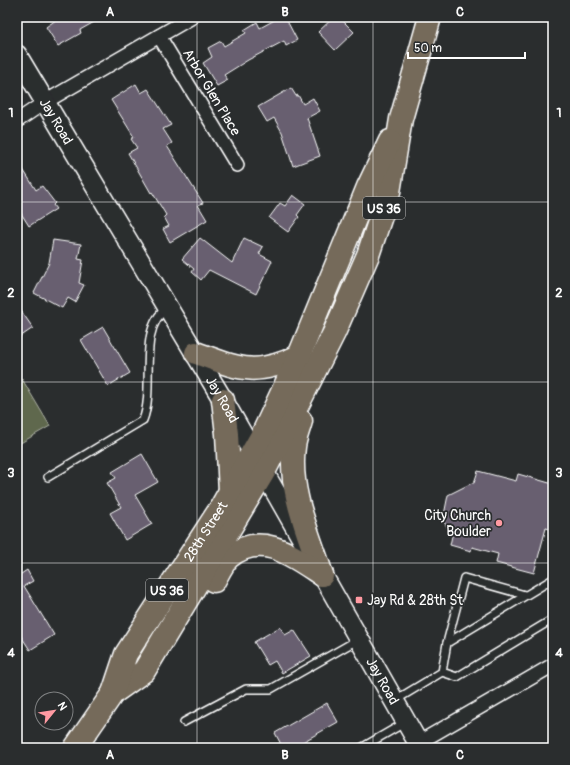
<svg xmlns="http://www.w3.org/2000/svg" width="570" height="765" font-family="Pangolin,sans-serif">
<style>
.green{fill:#5f674e;stroke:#afb3a6}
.building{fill:#675f70;stroke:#fff}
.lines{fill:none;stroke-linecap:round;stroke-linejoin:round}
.lane-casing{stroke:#fff;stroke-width:10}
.street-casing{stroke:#fff;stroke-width:16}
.secondary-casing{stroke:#fff;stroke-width:22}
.highway-casing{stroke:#fff;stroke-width:25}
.lane{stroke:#2a2d2e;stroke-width:7}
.street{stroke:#2a2d2e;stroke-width:13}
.secondary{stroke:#2a2d2e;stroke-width:19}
.highway{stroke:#746a5a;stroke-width:22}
.grid{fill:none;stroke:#fff;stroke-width:1;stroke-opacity:0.55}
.poi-dot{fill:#ff9aa2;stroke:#2a2d2e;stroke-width:1.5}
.labels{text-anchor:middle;stroke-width:3.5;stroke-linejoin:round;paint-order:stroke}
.shield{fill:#2a2d2e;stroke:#bfc0c0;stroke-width:1}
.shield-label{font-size:13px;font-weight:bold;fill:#fff}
.street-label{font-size:14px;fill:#fff;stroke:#2a2d2e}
.poi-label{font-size:14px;fill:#fff;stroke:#2a2d2e;text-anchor:end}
.neatline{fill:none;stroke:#fff;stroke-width:1.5}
.grid-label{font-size:13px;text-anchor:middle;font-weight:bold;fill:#fff}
</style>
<rect width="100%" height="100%" fill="#2a2d2e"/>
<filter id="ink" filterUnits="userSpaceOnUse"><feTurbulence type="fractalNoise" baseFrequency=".025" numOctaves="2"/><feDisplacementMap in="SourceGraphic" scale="8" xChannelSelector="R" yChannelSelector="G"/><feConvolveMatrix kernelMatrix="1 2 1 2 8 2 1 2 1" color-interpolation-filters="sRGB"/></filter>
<g filter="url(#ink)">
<polygon class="green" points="22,379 50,426 17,445 17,382"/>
<g class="building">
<polygon points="60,17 103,17 80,30 81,33 58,46 46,27"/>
<polygon points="280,17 285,17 297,40 286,46 284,41 248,60 224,75 228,80 217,86 203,63 212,57 208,48 221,41 224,46 246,33 244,30 257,22 260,28"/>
<polygon points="334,17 339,17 354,32 335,50 318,32"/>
<polygon points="136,84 141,93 148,89 171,125 163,129 172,143 167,146 203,203 198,205 207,220 170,242 163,229 169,226 164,217 166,215 152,192 151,193 128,153 137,148 131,139 134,137 111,100"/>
<polygon points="291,88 296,96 298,95 303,104 313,98 320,111 307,118 320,156 293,166 282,132 274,118 267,122 258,107"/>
<polygon points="17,160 36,190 42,186 55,203 53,205 56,209 29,226 17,207"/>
<polygon points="293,195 305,204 297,215 299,217 288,232 269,218 280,203 285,206"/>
<polygon points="200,238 232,263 244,238 263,247 259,254 272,261 256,294 209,270 201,280 192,272 194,269 182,259"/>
<polygon points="53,240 81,244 78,259 83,260 79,283 84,285 75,302 68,298 62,308 34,293 49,263"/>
<polygon points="17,305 33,328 17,339"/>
<polygon points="103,327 130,373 108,386 81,340"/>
<polygon points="142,454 158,482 135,495 152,524 125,540 110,513 121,507 107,483 116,478 112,472"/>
<polygon points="478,471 516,481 518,474 553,484 553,530 546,528 534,573 496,563 498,554 472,547 471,551 450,545 452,536 443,520 448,495 472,483 474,483"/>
<polygon points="27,570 33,581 24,586 54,635 30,650 17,630 17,573 18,576"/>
<polygon points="280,627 285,635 294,630 311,656 282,673 275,661 268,665 254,642"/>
<polygon points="327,703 338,722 292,748 283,748 275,733"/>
</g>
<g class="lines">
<defs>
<g id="lane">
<path d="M48 477 143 420C156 388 136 329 167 308"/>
<polyline points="447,643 464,578 525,595"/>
<polyline points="442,672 457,677 553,619"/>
<polyline points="394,701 442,672 447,643 553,579"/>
<polyline points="184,722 246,689 271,689 359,639"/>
<polyline points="361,748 406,722"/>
</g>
<g id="street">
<polyline points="159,36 237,165"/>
<polyline points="17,121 45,102 192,17"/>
<polyline points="418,743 553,665"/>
</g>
<g id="secondary">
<path id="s1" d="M17 55 223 400 421 748"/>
</g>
<g id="highway">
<path d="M196 353C240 369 254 377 299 356"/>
<polyline points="223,400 227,434 230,492"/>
<path d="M301 421C299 429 295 438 294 447 288 491 309 534 322 575"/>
<path d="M214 581C218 574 223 563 229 557 262 530 294 557 322 575"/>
<polyline points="113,693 144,671 264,472 334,333 368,255 389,192 401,119 430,17"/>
<path id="s2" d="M75 748 113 693 126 654 220 509 263 433 299 356 368 187 390 141"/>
</g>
</defs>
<use href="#lane" class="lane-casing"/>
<use href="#street" class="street-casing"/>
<use href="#secondary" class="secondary-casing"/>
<use href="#highway" class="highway-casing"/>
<use href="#lane" class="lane"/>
<use href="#street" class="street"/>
<use href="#secondary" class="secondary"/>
<use href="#highway" class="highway"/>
</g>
</g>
<path class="grid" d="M197 17V748M373 17V748M17 202H553M17 382H553M17 563H553"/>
<g class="poi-dot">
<circle cx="499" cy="523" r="4"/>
<rect x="355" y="596" width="8" height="8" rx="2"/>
</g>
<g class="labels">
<g class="shield">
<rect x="363" y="197" width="42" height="22" rx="3"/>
<rect x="146" y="579" width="42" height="22" rx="3"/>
</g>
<g class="shield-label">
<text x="384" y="213">US 36</text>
<text x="167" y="595">US 36</text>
</g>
<g class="street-label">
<text transform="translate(212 92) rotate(59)" y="5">Arbor Glen Place</text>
<text dy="5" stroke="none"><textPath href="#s1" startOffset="77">Jay Road</textPath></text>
<text dy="5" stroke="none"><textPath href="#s1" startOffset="401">Jay Road</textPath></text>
<text dy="5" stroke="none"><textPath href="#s2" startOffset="254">28th Street</textPath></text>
<text dy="5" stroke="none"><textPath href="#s1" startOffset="725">Jay Road</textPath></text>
</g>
<g class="poi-label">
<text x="491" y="520">City Church<tspan x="491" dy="16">Boulder</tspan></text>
<text x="367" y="605" text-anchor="start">Jay Rd &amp; 28th St</text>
</g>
</g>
<rect width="570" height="765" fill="none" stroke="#2a2d2e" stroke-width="44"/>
<g transform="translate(54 711) rotate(60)"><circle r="19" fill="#2a2d2e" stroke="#7f8182"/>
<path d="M0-3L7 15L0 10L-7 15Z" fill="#ff9aa2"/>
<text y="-6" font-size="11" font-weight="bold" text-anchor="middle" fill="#ffffff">N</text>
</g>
<path d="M408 52v6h117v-6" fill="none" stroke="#ffffff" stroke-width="2"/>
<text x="414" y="52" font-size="12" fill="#ffffff" stroke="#2a2d2e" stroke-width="3" paint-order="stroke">50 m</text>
<rect x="22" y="22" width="526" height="721" class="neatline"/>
<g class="grid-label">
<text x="110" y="16">A</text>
<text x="285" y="16">B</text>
<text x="460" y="16">C</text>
<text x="11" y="117">1</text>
<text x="559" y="117">1</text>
<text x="11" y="297">2</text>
<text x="559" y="297">2</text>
<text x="11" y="477">3</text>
<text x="559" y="477">3</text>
<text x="11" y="657">4</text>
<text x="559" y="657">4</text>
<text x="110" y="759">A</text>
<text x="285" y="759">B</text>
<text x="460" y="759">C</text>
</g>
</svg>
